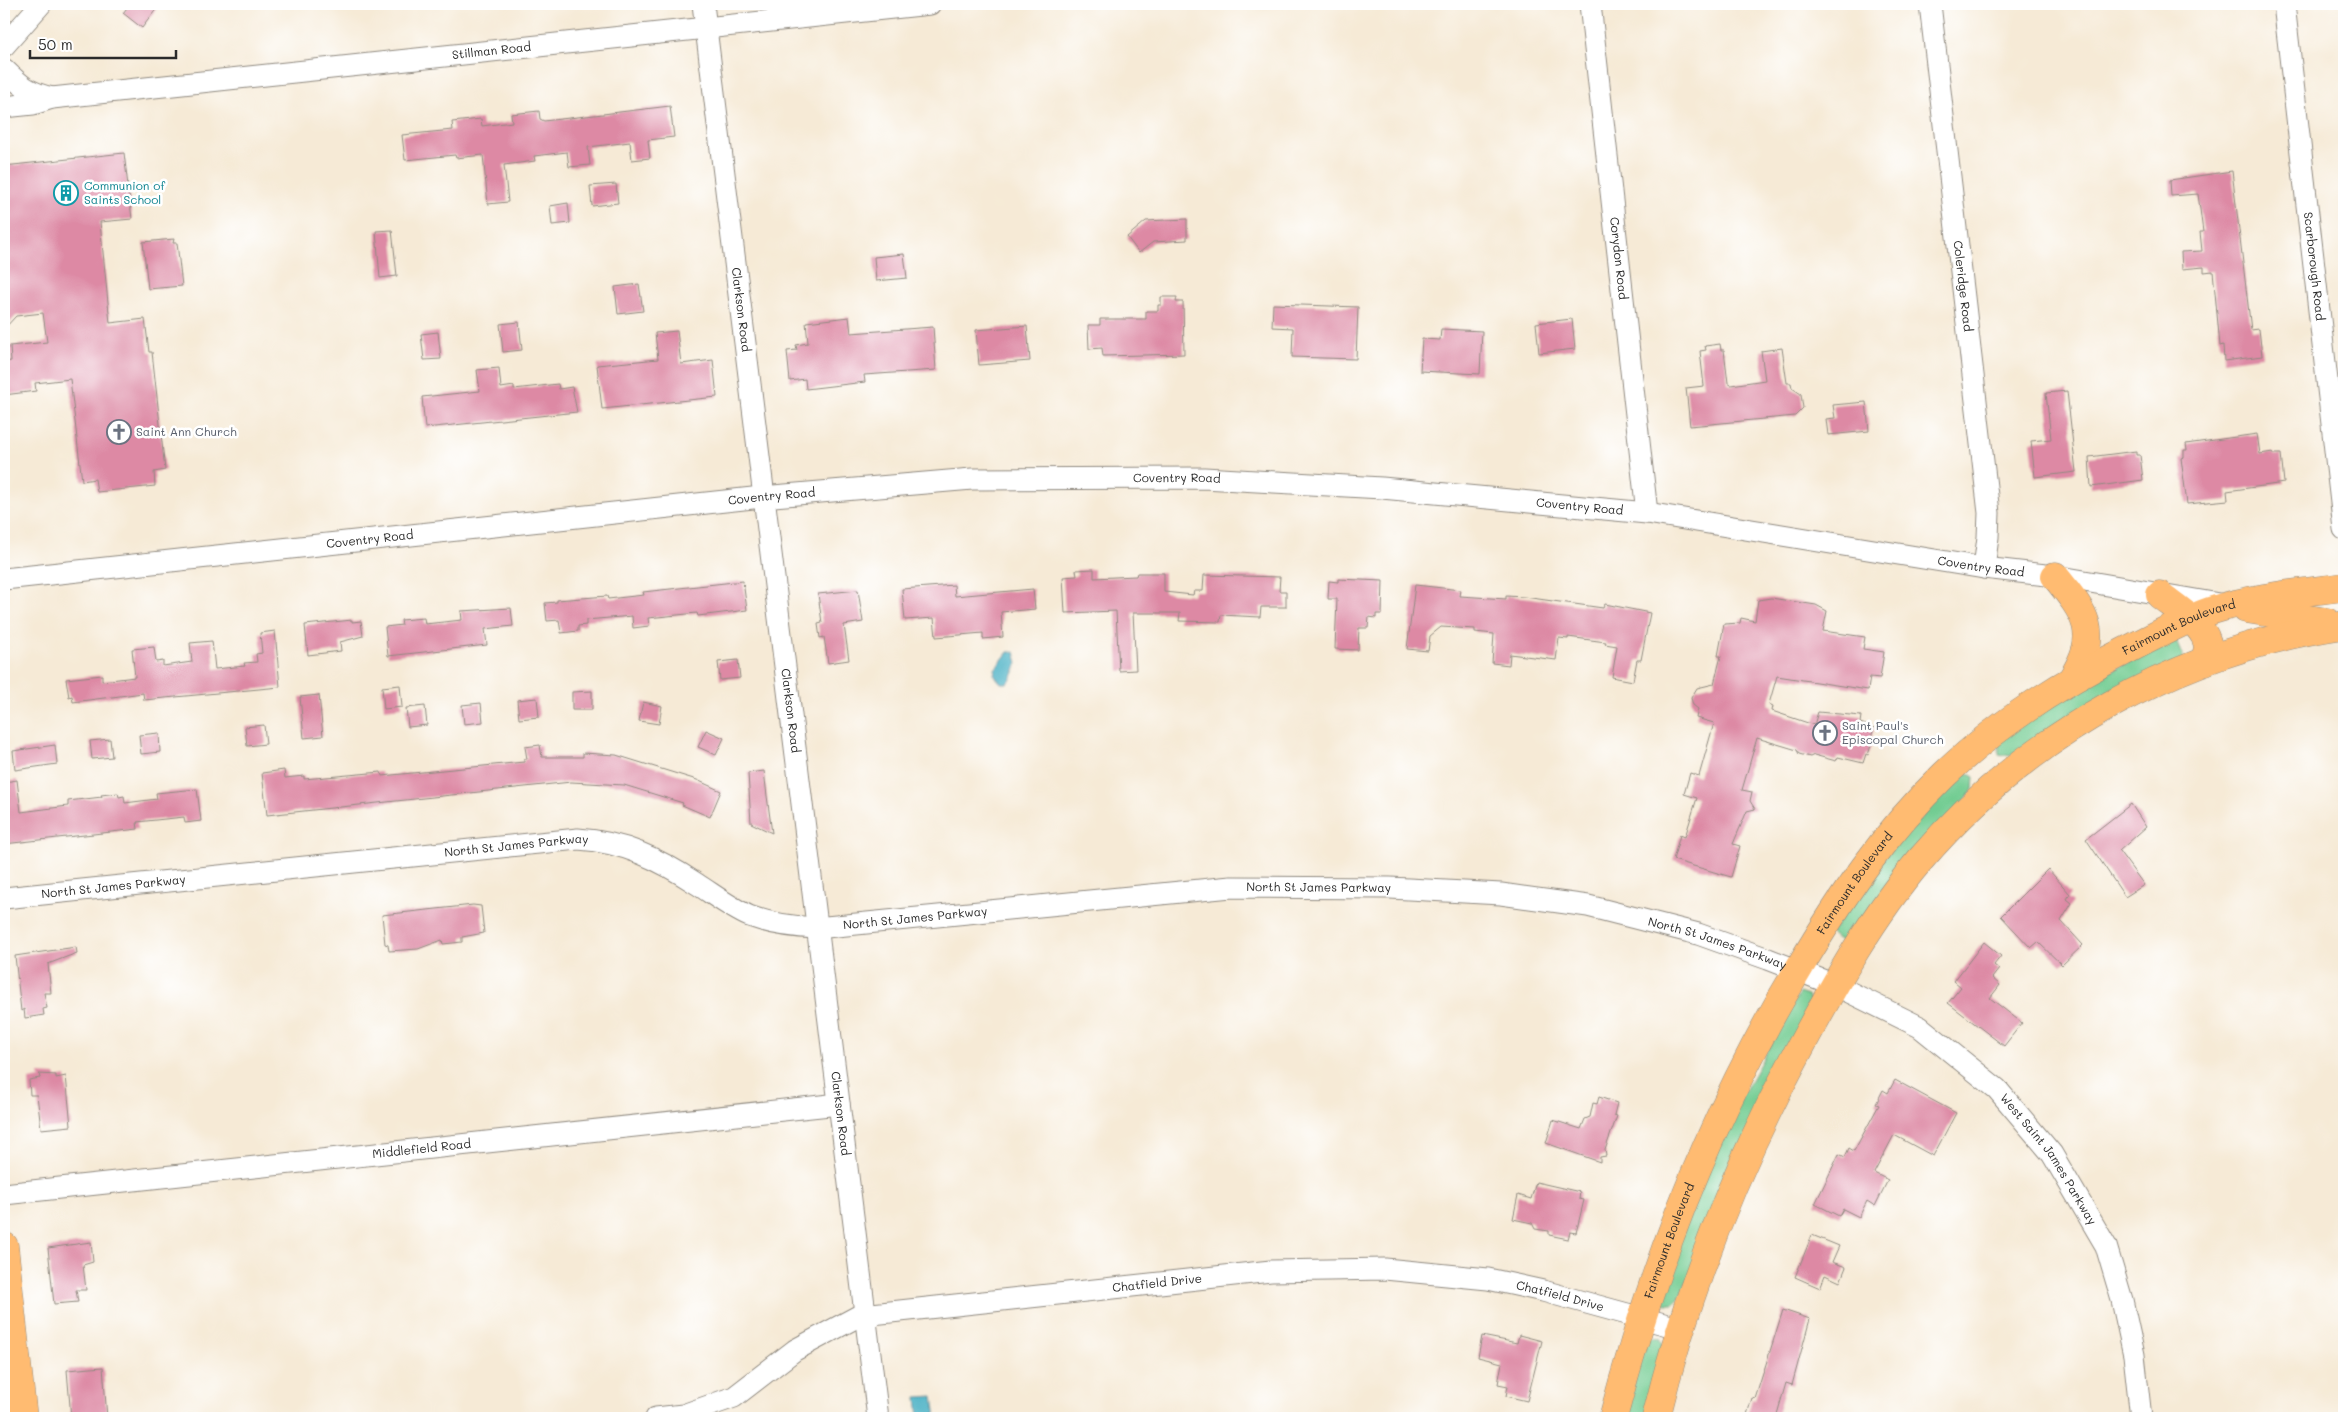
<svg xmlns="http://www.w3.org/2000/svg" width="2348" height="1422" font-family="Mali,sans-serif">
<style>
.green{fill:#72cc92;stroke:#4e7c5e}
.water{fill:#44afc3;stroke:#386d77}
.building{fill:#dd89a4}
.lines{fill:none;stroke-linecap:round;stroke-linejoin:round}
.minor-casing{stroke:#908a80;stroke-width:23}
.major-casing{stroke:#908a80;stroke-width:29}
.minor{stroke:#fff;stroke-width:21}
.major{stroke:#ffbb71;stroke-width:28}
.labels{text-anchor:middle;stroke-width:5;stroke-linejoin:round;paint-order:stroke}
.street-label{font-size:12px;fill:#2b2b2b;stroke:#fff}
.culture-label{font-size:12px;fill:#0d838f;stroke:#fff;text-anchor:start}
.worship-label{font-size:12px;fill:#5b616d;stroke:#fff;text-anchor:start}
</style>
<rect width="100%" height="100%" fill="#fff"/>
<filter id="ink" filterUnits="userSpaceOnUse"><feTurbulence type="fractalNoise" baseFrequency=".02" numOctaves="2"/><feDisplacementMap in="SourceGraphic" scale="10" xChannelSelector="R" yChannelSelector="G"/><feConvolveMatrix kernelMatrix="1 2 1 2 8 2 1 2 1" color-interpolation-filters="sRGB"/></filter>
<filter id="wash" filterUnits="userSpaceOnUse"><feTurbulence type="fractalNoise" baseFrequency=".0096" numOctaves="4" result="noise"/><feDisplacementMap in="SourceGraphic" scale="20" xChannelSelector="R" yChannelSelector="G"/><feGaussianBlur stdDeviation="1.12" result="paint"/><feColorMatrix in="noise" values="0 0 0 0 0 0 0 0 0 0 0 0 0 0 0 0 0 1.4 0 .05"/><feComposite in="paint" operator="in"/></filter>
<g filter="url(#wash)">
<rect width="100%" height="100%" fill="#f6ead6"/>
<g class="green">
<polygon points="2173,640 2176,641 2184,660 2010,756 1999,754 1999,742 2062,696"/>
<polygon points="1967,773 1974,777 1973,790 1847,945 1830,934 1874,869 1960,775"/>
<polygon points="1799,993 1808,996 1811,1001 1679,1299 1673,1304 1666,1304 1661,1301 1663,1282 1727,1123"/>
<polygon points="1651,1337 1660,1338 1663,1344 1646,1418 1623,1418 1645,1341"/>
</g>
<g class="water">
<polygon points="1008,652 1015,652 1018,663 1011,679 1007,683 1001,683 994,675 995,669"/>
<polygon points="933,1396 936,1418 919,1418 917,1397"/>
</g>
<g id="blocks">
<g class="building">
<polygon points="130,4 160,4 142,28 123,13"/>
<polygon points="670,106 674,137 648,140 650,158 632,160 630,142 588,147 590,165 569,167 567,152 534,156 535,161 504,165 508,202 488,204 483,155 456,158 455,155 405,160 402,135 453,130 452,122 481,119 482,126 512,122 511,114 539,111 540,119 544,121"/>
<polygon points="124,153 132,219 100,222 110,323 145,319 149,352 152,352 165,470 154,472 155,486 97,492 95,479 82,481 70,379 35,383 36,391 4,395 4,362 11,361 10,346 47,342 43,313 16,316 4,329 4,166"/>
<polygon points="2232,171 2251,330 2259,329 2262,356 2224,361 2223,345 2220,346 2213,271 2204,272 2204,267 2182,269 2181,252 2202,251 2200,232 2203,232 2198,194 2171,196 2170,180"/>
<polygon points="616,184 618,203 592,206 590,186"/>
<polygon points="568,203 570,223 552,225 550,206"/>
<polygon points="1187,219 1187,240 1153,242 1139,253 1127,237 1146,221"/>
<polygon points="392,230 397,276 380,278 376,231"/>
<polygon points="174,239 173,243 177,243 182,286 148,289 143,242"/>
<polygon points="904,254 907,278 876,281 874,257"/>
<polygon points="639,284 643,311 618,314 615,287"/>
<polygon points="1161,297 1177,297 1176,302 1183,302 1184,354 1103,356 1102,348 1089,349 1088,325 1100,325 1100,319 1146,319 1146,311 1158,311 1158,305 1161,305"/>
<polygon points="1273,304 1358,307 1356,359 1292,357 1293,328 1272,327"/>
<polygon points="849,317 851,333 933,327 936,370 864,375 865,382 806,389 805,379 790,381 787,351 797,350 796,345 808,343 806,322"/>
<polygon points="1572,319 1575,349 1539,353 1536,323"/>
<polygon points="519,322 522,350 503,352 500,324"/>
<polygon points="1027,326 1030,361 979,365 976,330"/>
<polygon points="1441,329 1482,331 1480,374 1420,371 1422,339 1440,340"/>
<polygon points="677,331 681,364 713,360 717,397 602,409 597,365 658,359 655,333"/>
<polygon points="438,332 441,359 424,360 421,334"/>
<polygon points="1720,344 1721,350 1724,350 1728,383 1731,385 1765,380 1761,351 1782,348 1787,383 1791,383 1792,388 1801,394 1803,408 1795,416 1690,426 1686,388 1704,386 1700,351 1706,350 1705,346"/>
<polygon points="499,368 501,388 514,386 514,389 558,384 559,389 572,387 577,412 425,428 422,397 480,391 477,370"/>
<polygon points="2067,391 2076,472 2035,477 2031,441 2051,439 2046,393"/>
<polygon points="1866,402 1869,431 1828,435 1826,419 1835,418 1833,405"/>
<polygon points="2257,434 2260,454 2273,452 2273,454 2281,454 2284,483 2227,491 2228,500 2187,504 2181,458 2184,457 2184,450 2187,450 2186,444"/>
<polygon points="2136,451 2136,455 2140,455 2143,480 2091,487 2089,457"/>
<polygon points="1094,569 1094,578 1136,576 1137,573 1164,573 1164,592 1193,595 1194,591 1203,591 1204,575 1280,577 1279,591 1286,591 1286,607 1261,607 1260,617 1221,615 1220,622 1179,621 1180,613 1133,613 1136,670 1119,671 1116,611 1065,613 1063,577 1077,576 1076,570"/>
<polygon points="1338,579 1383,581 1382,614 1376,614 1376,618 1369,617 1368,628 1359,628 1358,650 1335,649 1337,599 1328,599 1329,581 1338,582"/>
<polygon points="743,581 747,610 698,616 697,613 648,618 649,626 633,628 632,616 586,620 586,625 578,626 578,631 561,633 559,620 547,621 545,603 557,602 557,600 607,596 608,599 644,595 643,592"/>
<polygon points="954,585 955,596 1033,589 1035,609 1001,612 1003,637 983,639 983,633 936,637 934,618 905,620 902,589"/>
<polygon points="1415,585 1461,590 1460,596 1506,599 1506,596 1524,597 1603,608 1605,604 1650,613 1641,660 1637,660 1633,681 1612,677 1617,646 1605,644 1606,642 1568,637 1568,639 1559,638 1556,660 1510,654 1509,665 1492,663 1494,634 1475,632 1475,629 1441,627 1430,636 1428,651 1407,649"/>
<polygon points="858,590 863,622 844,625 849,660 828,663 824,637 820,638 818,624 822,623 818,594"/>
<polygon points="1771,598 1816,605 1827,611 1823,631 1865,637 1863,649 1884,652 1880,678 1870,677 1868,690 1777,676 1769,704 1773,706 1772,711 1814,725 1818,712 1861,716 1860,723 1874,728 1871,738 1873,739 1868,755 1866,754 1863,763 1838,757 1836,761 1814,755 1810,757 1799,754 1797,750 1757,738 1742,790 1752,792 1750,801 1755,809 1747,811 1733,844 1740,846 1731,877 1673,860 1680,835 1685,837 1697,798 1684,794 1690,773 1699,776 1714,723 1696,718 1698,709 1693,705 1691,698 1697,688 1714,684 1721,656 1718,656 1724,624 1740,623 1741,618 1755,621 1758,600"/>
<polygon points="511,608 513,626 485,629 487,645 388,656 385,627 402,625 401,620 424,618 425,624 462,620 461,611"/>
<polygon points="352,620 352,622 361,621 363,636 340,642 341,651 308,655 305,625"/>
<polygon points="275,631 280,687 144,700 143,693 73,702 72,696 69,697 66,679 102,675 102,681 135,677 132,649 154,647 156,662 163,661 163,666 192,662 190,643 212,641 215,669 245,666 244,663 257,662 256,654 262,653 260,633"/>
<polygon points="738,660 740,678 720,680 718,662"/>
<polygon points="400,685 402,707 384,709 382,687"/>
<polygon points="592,691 592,710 572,710 572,692"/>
<polygon points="319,695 323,736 304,738 300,697"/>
<polygon points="537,698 539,717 519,719 517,700"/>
<polygon points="643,702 662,706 659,724 639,721"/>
<polygon points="481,703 483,722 464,724 462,705"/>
<polygon points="425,706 427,725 408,727 406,708"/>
<polygon points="264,725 266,744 247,746 245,727"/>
<polygon points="706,730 724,738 716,755 698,747"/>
<polygon points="159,733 160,752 141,754 139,735"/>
<polygon points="110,739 112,757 92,759 90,741"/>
<polygon points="55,745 57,764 15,770 13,751"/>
<polygon points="540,745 542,757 583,757 583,753 616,755 697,780 721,791 710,817 682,805 683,803 624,785 571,782 267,815 262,773 284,770 285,778 304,776 304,779 381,772 382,776 524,762 524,759 527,759 525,747"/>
<polygon points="764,771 767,796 772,833 751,823 748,773"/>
<polygon points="17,780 21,812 68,806 68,801 102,797 101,795 118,793 119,797 124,796 125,803 157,799 156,793 197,789 201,821 185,823 184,817 137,822 138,829 4,844 4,782"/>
<polygon points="2131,804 2146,827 2119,851 2144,885 2125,897 2086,839"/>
<polygon points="2048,869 2070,894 2067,899 2072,903 2061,921 2083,945 2062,965 2038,942 2031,948 2001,916"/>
<polygon points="473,905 481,906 484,933 462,937 462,942 443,944 442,940 418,949 389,951 388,945 385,944 382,915"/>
<polygon points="1984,942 2001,956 1994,965 1999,969 1992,978 2000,985 1990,998 2022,1023 2004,1046 1948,1003 1961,987 1954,981"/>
<polygon points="76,947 77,953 48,964 51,993 44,993 47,1008 43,1009 44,1015 25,1018 24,1009 21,1011 15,956"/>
<polygon points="39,1074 56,1075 56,1078 66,1076 71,1126 41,1129 37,1095 30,1095 29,1080 40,1078"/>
<polygon points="1895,1080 1956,1113 1933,1156 1894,1135 1874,1173 1888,1180 1875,1206 1867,1201 1859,1217 1843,1209 1839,1216 1815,1204 1839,1154 1845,1157 1849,1148 1854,1151 1879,1105 1876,1104 1883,1090 1888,1093"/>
<polygon points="1599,1097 1617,1103 1614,1115 1617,1116 1605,1150 1606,1156 1600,1157 1600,1162 1546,1143 1553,1120 1581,1129 1585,1119 1590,1117 1593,1103 1597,1104"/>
<polygon points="1536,1182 1580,1192 1579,1199 1584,1200 1576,1233 1570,1232 1568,1239 1549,1235 1549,1231 1535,1229 1532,1223 1513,1219 1518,1195 1531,1199"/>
<polygon points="1812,1235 1839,1246 1832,1262 1846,1267 1840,1282 1825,1275 1820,1288 1795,1277"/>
<polygon points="91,1242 93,1262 83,1265 86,1290 76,1290 78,1302 54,1304 48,1248"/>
<polygon points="1783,1310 1810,1319 1792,1385 1786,1383 1776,1418 1746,1418 1752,1398 1755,1399"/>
<polygon points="1519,1335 1542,1341 1527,1401 1506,1396 1508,1386 1498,1384 1502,1363 1478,1357 1482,1336 1517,1343"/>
<polygon points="103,1367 107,1418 71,1418 67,1370"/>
</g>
</g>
</g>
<g filter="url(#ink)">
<use href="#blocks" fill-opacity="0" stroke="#908a80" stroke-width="1"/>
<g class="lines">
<defs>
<g id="minor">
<path id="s1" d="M703 4 878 1418"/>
<path id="s2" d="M1590 4 1647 513"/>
<path id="s3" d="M1930 4 1989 513 1988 537 1984 568"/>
<path id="s4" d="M2284 4 2344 529"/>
<polyline points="4,46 41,4"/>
<path d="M4 69C21 86 28 92 52 98"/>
<path id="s5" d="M4 107 33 104 52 98 930 4"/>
<path id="s6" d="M4 579 762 497 972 479 1204 478 1382 488 1647 513 1984 568 2055 576 2225 605"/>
<path id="s7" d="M4 898 578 839C624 842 659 859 697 884 714 895 731 908 749 916 771 924 793 927 816 928L1231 887 1390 888 1501 894 1588 906 1698 934 1768 959 1835 985 1920 1027 1997 1089 2052 1154 2106 1246 2122 1300 2134 1355 2141 1418"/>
<path id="s8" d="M4 1194 839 1104"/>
<path id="s9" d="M656 1418 683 1415 734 1397 795 1350 866 1312 872 1314 1271 1271 1385 1269 1488 1279 1543 1291 1682 1329"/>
</g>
<g id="major">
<path d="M2055 576C2086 614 2101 633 2072 679"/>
<path d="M2160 595C2175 607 2202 623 2207 642 2209 648 2206 655 2205 661"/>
<polyline points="2246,609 2327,622"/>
<polyline points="4,1246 23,1418"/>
<path id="s10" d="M1613 1418C1654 1261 1714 1109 1798 970 1840 899 1884 833 1944 775 1999 722 2066 680 2135 646 2159 634 2184 620 2210 611 2253 597 2299 593 2344 587"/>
<path d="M1656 1418C1687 1290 1737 1164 1800 1048 1835 983 1873 915 1921 859 2028 734 2181 649 2344 625"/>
</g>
</defs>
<use href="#minor" class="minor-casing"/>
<use href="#major" class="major-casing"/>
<use href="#minor" class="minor"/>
<use href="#major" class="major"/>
</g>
</g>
<defs>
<symbol id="building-ring" viewBox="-11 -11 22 22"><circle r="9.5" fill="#fff" stroke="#0f9aa8" stroke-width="1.5"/><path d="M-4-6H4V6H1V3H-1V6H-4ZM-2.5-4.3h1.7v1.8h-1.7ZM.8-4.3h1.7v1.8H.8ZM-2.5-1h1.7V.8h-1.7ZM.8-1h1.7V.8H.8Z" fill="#0f9aa8"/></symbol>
<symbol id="church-ring" viewBox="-11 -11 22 22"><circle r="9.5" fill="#fff" stroke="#6b7280" stroke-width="1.5"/><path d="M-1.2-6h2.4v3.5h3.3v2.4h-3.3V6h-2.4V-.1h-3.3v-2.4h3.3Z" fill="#6b7280"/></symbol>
</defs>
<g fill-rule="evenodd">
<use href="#building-ring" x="52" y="179" width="28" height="28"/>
<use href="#church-ring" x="105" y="418" width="28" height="28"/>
<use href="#church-ring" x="1811" y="719" width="28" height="28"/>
</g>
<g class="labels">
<g class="street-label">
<text dy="4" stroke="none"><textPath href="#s5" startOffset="491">Stillman Road</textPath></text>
<text dy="4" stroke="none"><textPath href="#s2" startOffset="256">Corydon Road</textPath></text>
<text dy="4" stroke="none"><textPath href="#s4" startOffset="264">Scarborough Road</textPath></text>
<text dy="4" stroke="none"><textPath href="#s3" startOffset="284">Coleridge Road</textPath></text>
<text dy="4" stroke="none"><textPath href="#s1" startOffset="308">Clarkson Road</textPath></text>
<text dy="4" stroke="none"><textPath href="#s6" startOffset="1178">Coventry Road</textPath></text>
<text dy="4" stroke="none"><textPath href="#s6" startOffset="772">Coventry Road</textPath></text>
<text dy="4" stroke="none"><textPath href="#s6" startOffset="1582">Coventry Road</textPath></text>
<text dy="4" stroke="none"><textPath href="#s6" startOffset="368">Coventry Road</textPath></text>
<text dy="4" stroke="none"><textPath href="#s6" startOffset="1988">Coventry Road</textPath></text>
<text dy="4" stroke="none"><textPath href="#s10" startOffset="1010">Fairmount Boulevard</textPath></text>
<text dy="4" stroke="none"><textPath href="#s1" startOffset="712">Clarkson Road</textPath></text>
<text dy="4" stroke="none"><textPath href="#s7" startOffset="515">North St James Parkway</textPath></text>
<text dy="4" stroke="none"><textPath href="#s10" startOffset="590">Fairmount Boulevard</textPath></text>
<text dy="4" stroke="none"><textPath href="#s7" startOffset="110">North St James Parkway</textPath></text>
<text dy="4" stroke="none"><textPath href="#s7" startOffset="1340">North St James Parkway</textPath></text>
<text dy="4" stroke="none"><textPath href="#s7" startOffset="935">North St James Parkway</textPath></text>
<text dy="4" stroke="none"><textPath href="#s7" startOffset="1745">North St James Parkway</textPath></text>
<text dy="4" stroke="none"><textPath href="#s1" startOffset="1118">Clarkson Road</textPath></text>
<text dy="4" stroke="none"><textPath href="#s8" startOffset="420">Middlefield Road</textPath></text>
<text dy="4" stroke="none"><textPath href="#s7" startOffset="2151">West Saint James Parkway</textPath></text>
<text dy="4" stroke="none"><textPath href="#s10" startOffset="186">Fairmount Boulevard</textPath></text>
<text dy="4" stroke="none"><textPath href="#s9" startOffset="532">Chatfield Drive</textPath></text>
<text dy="4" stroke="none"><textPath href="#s9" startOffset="938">Chatfield Drive</textPath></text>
</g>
<g class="culture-label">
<text x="84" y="190">Communion of<tspan x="84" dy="14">Saints School</tspan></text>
</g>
<g class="worship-label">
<text x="136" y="436">Saint Ann Church</text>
<text x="1842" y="730">Saint Paul's<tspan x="1842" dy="14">Episcopal Church</tspan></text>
</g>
</g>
<rect width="2348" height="1422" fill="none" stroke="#fff" stroke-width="20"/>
<path d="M30 50v8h146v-8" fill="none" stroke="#2b2b2b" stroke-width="2.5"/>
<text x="38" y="50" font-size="15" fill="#2b2b2b" stroke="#ffffff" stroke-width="4" paint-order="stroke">50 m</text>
</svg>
